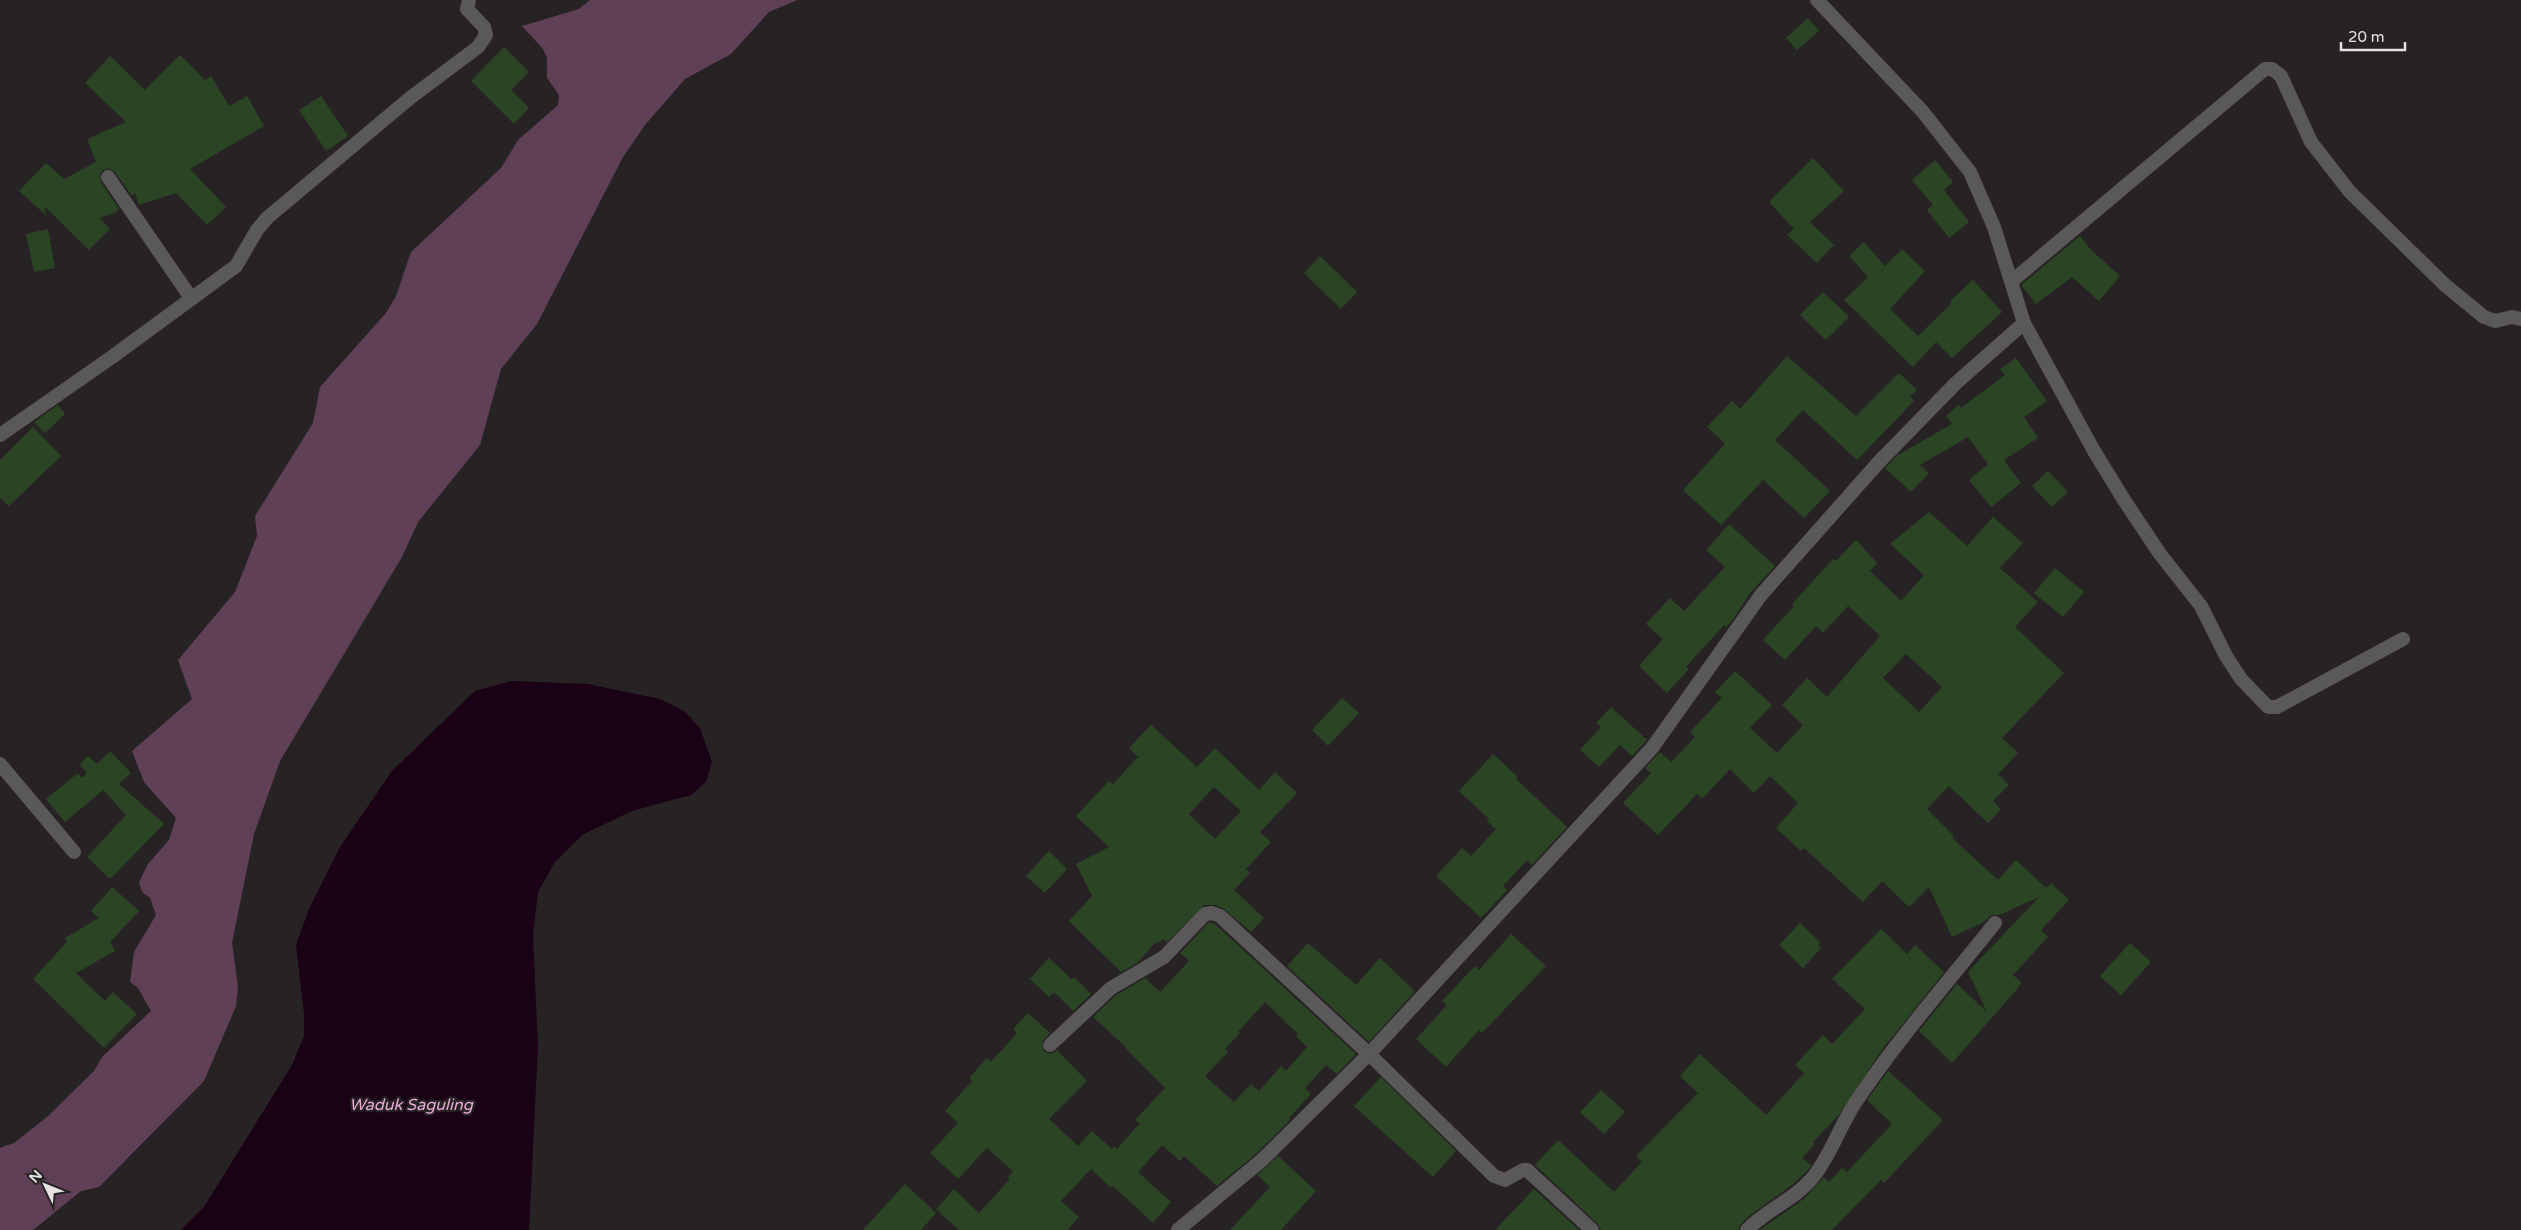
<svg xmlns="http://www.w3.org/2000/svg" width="2521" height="1230" font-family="'Varela Round',sans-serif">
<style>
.green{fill:#604056}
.water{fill:#1b0115}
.building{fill:#2b4524;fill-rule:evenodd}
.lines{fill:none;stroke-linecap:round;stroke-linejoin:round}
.minor{stroke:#5a5859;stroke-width:14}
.labels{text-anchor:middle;stroke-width:4.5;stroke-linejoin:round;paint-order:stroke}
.water-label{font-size:16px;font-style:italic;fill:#ebaad7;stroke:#272325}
</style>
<rect width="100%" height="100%" fill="#272325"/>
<polygon class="green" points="590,0 797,0 769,12 731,54 685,79 645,125 623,157 537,324 501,369 480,445 418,522 402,557 280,761 254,834 232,943 238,987 236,1006 204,1081 99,1187 81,1191 33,1230 0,1230 0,1148 14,1143 47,1117 94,1071 102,1057 151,1011 138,988 130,982 134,952 156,915 150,898 142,892 139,882 148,864 169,840 176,818 144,782 132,751 192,699 178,660 235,592 257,536 255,516 313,423 320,387 386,313 396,296 411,252 501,168 518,140 558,105 559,95 547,78 547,58 543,49 522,26 579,9"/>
<polygon class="water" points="512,681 588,684 660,699 684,711 700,728 712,762 706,782 691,795 632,811 582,835 555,862 538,892 533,935 538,1046 529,1230 181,1230 204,1207 292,1065 304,1036 304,1014 296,945 309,909 340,847 392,771 475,691"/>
<g class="building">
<polygon points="1808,18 1819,31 1797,50 1786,38"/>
<polygon points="504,47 529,72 511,90 529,108 514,124 471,81"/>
<polygon points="180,55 205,80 211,76 229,106 247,96 264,126 190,169 226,207 207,225 176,193 139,205 135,193 132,196 115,172 108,168 103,170 100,174 101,182 119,209 115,213 99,218 110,229 89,250 44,206 46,215 19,191 46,163 64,179 96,162 87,139 126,122 85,83 110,56 145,90"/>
<polygon points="321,96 348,136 326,151 299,110"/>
<polygon points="1813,158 1844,191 1810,222 1834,245 1817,263 1787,235 1794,229 1769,202"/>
<polygon points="1935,160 1953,182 1944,190 1969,222 1949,238 1927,210 1933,205 1912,180"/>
<polygon points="48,229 55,268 34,272 26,234"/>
<polygon points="2080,236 2091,250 2120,276 2099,301 2072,277 2036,304 2021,285"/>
<polygon points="1864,242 1885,266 1902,249 1925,271 1890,309 1918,336 1952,303 1950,301 1973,280 2002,312 1952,358 1936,342 1913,367 1844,300 1868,277 1849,256"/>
<polygon points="1320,256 1357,292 1341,309 1304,273"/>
<polygon points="1823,292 1849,317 1826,340 1800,315"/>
<polygon points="1787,356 1856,416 1899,373 1917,390 1910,396 1914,401 1857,460 1803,410 1775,440 1830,491 1804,518 1763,480 1721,525 1683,490 1725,444 1707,427 1732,401 1740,409"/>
<polygon points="2016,358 2047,401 2024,417 2038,438 2004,460 2021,483 1991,507 1969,480 1988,464 1968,437 1920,465 1929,473 1911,492 1885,468 1898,455 1952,424 1946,416 1959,405 1961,408 2005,375 2000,369"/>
<polygon points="58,405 65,414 45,433 34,422"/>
<polygon points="33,427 61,456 9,506 0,498 0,460"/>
<polygon points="2048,471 2068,492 2052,507 2032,486"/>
<path d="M1929 512 1967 546 1993 517 2023 543 2000 568 2038 602 2015 627 2064 673 2002 738 2018 753 1998 774 2009 785 1993 801 2001 809 1988 823 1949 786 1927 809 1954 836 1952 838 1998 880 2016 860 2046 888 2051 883 2069 900 2041 930 2048 937 2013 975 2021 982 2018 988 1952 1063 1919 1031 1957 984 1987 1012 1968 972 2039 897 1999 915H1991L1984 922 1952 937 1929 887 1909 907 1882 881 1863 902 1804 848 1801 851 1776 828 1798 803 1770 776 1754 793 1730 769 1702 799 1697 794 1658 835 1623 803 1651 773 1645 768 1660 752 1671 762 1695 737 1690 732 1722 698 1715 692 1735 671 1772 705 1750 728 1777 753 1803 725 1782 705 1807 678 1827 697 1880 636 1848 606 1823 633 1816 626 1785 660 1763 640 1794 606 1792 604 1833 559 1836 561 1856 540 1877 563 1870 571 1901 601 1924 575 1890 544ZM1906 654 1942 687 1919 712 1883 678Z"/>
<polygon points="1729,524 1775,566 1750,593 1732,621 1726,627 1724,625 1686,667 1689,669 1667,693 1639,666 1663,639 1646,624 1670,598 1684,611 1725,567 1706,550"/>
<polygon points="2055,568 2084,592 2063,617 2034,593"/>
<polygon points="1342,698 1359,713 1328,746 1312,730"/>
<polygon points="1611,707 1647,740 1632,756 1620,745 1599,767 1580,750 1601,727 1596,723"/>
<path d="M1151 725 1197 767 1215 748 1259 790 1275 772 1297 793 1260 832 1271 842 1246 869 1250 873 1234 890 1264 918 1251 932 1223 908 1215 905H1204L1167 942 1163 939 1158 944 1156 942 1137 963 1121 972 1069 921 1092 896 1076 864 1109 847 1076 816 1109 781 1113 784 1138 757 1129 748ZM1214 787 1241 811 1215 839 1189 814Z"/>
<polygon points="110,751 131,773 119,784 164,824 110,879 87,857 126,815 103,790 65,822 46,799 78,773 82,778 87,773 80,765 88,756 97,764"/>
<polygon points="1493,754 1518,777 1516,779 1567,827 1532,865 1527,860 1503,886 1507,890 1481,918 1436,876 1462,848 1471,856 1496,829 1487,821 1489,819 1459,791"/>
<polygon points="1049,851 1067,869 1045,893 1026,876"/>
<polygon points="112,887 139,911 110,942 115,951 76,973 105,1001 113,992 137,1014 104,1048 33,979 67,942 65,938 99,918 91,911"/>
<path d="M1209 922 1215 924 1356 1054 1337 1074 1326 1065 1305 1088 1311 1094 1289 1118 1290 1120 1256 1154 1217 1186 1184 1156 1180 1161 1162 1145 1138 1172 1171 1202 1153 1223 1113 1186 1111 1188 1091 1169 1061 1201 1079 1217 1067 1230H959L936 1209 954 1189 979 1213 1010 1179 1008 1177 1013 1171 987 1148 958 1179 930 1153 958 1123 945 1111 972 1081 969 1078 987 1058 991 1062 1017 1033 1013 1029 1028 1013 1050 1033 1042 1042 1043 1051 1051 1054 1057 1050 1087 1081 1049 1119 1078 1146 1092 1131 1112 1149 1114 1146 1117 1149 1140 1123 1135 1120 1165 1088 1126 1049 1127 1048 1093 1017 1116 995 1145 978 1160 992 1189 961 1180 953ZM1265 1002 1298 1034 1296 1036 1307 1047 1286 1071 1281 1066 1259 1091 1251 1084 1234 1102 1205 1076 1228 1052 1225 1049 1240 1033 1238 1032Z"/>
<polygon points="1800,923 1820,942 1818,945 1821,948 1803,968 1779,945"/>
<polygon points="1881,929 1907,954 1915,945 1944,972 1881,1051 1838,1116 1813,1142 1815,1144 1802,1158 1811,1165 1807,1171 1793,1184 1749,1216 1741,1224 1738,1230 1601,1230 1598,1224 1535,1165 1558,1140 1614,1192 1642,1162 1636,1156 1698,1093 1680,1076 1700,1054 1766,1115 1804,1073 1795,1065 1823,1035 1832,1044 1865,1009 1832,979"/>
<polygon points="1511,934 1546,966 1482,1033 1479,1030 1446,1067 1416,1039 1447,1005 1442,1001 1475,966 1479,970"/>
<polygon points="1308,943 1356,985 1380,958 1415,991 1369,1042 1287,966"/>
<polygon points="2130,943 2151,962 2121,995 2100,976"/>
<polygon points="1049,958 1071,979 1074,977 1091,994 1073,1011 1054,992 1049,997 1030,979"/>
<polygon points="1888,1071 1943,1120 1884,1183 1881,1180 1832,1230 1760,1230 1805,1198 1824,1177 1829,1182 1842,1168 1847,1172 1892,1124 1867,1100"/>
<polygon points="1381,1077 1456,1151 1433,1177 1354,1106"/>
<polygon points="1601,1090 1625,1112 1604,1134 1580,1112"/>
<polygon points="1278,1156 1316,1191 1281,1230 1230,1230 1270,1187 1257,1175"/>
<polygon points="905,1184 936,1213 921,1230 863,1230"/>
<polygon points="1534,1189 1579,1230 1495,1230"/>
</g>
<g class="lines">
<g class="minor">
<polyline points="108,177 191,298"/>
<polyline points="2012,281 2265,69 2272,69 2281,76 2311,142 2350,192 2445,285 2484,317 2495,321 2512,317 2521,319"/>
<polyline points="2024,323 2094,451 2124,500 2160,554 2201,606 2226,656 2241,679 2268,707 2277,707 2403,639"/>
<polyline points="0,435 112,357 236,266 257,230 267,218 410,98 478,47 486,35 484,27 467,9 469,0"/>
<polyline points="0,764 74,852"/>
<polyline points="1050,1045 1111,988 1164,957 1205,914 1212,913 1220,916 1369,1054 1494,1176 1505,1180 1523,1170 1527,1170 1592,1230"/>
<polyline points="1178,1230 1262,1160 1369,1054 1652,748 1761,595 1878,463 1956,383 2024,323 1994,227 1970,172 1923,112 1817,0"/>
<path d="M1747 1230C1767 1209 1796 1199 1814 1176 1831 1154 1840 1126 1855 1103 1897 1040 1948 982 1995 923"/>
</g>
</g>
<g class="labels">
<g class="water-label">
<text x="411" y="1110">Waduk Saguling</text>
</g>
</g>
<g transform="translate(45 1185) rotate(313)" stroke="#272325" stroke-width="4" paint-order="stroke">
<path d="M0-4L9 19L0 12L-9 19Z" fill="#e4e2e4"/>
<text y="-8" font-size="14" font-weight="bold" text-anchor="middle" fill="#e4e2e4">N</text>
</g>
<path d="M2341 42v8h64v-8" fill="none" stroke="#e4e2e4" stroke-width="2.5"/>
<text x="2348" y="42" font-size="15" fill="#e4e2e4" stroke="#272325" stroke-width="4" paint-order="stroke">20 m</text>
</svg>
